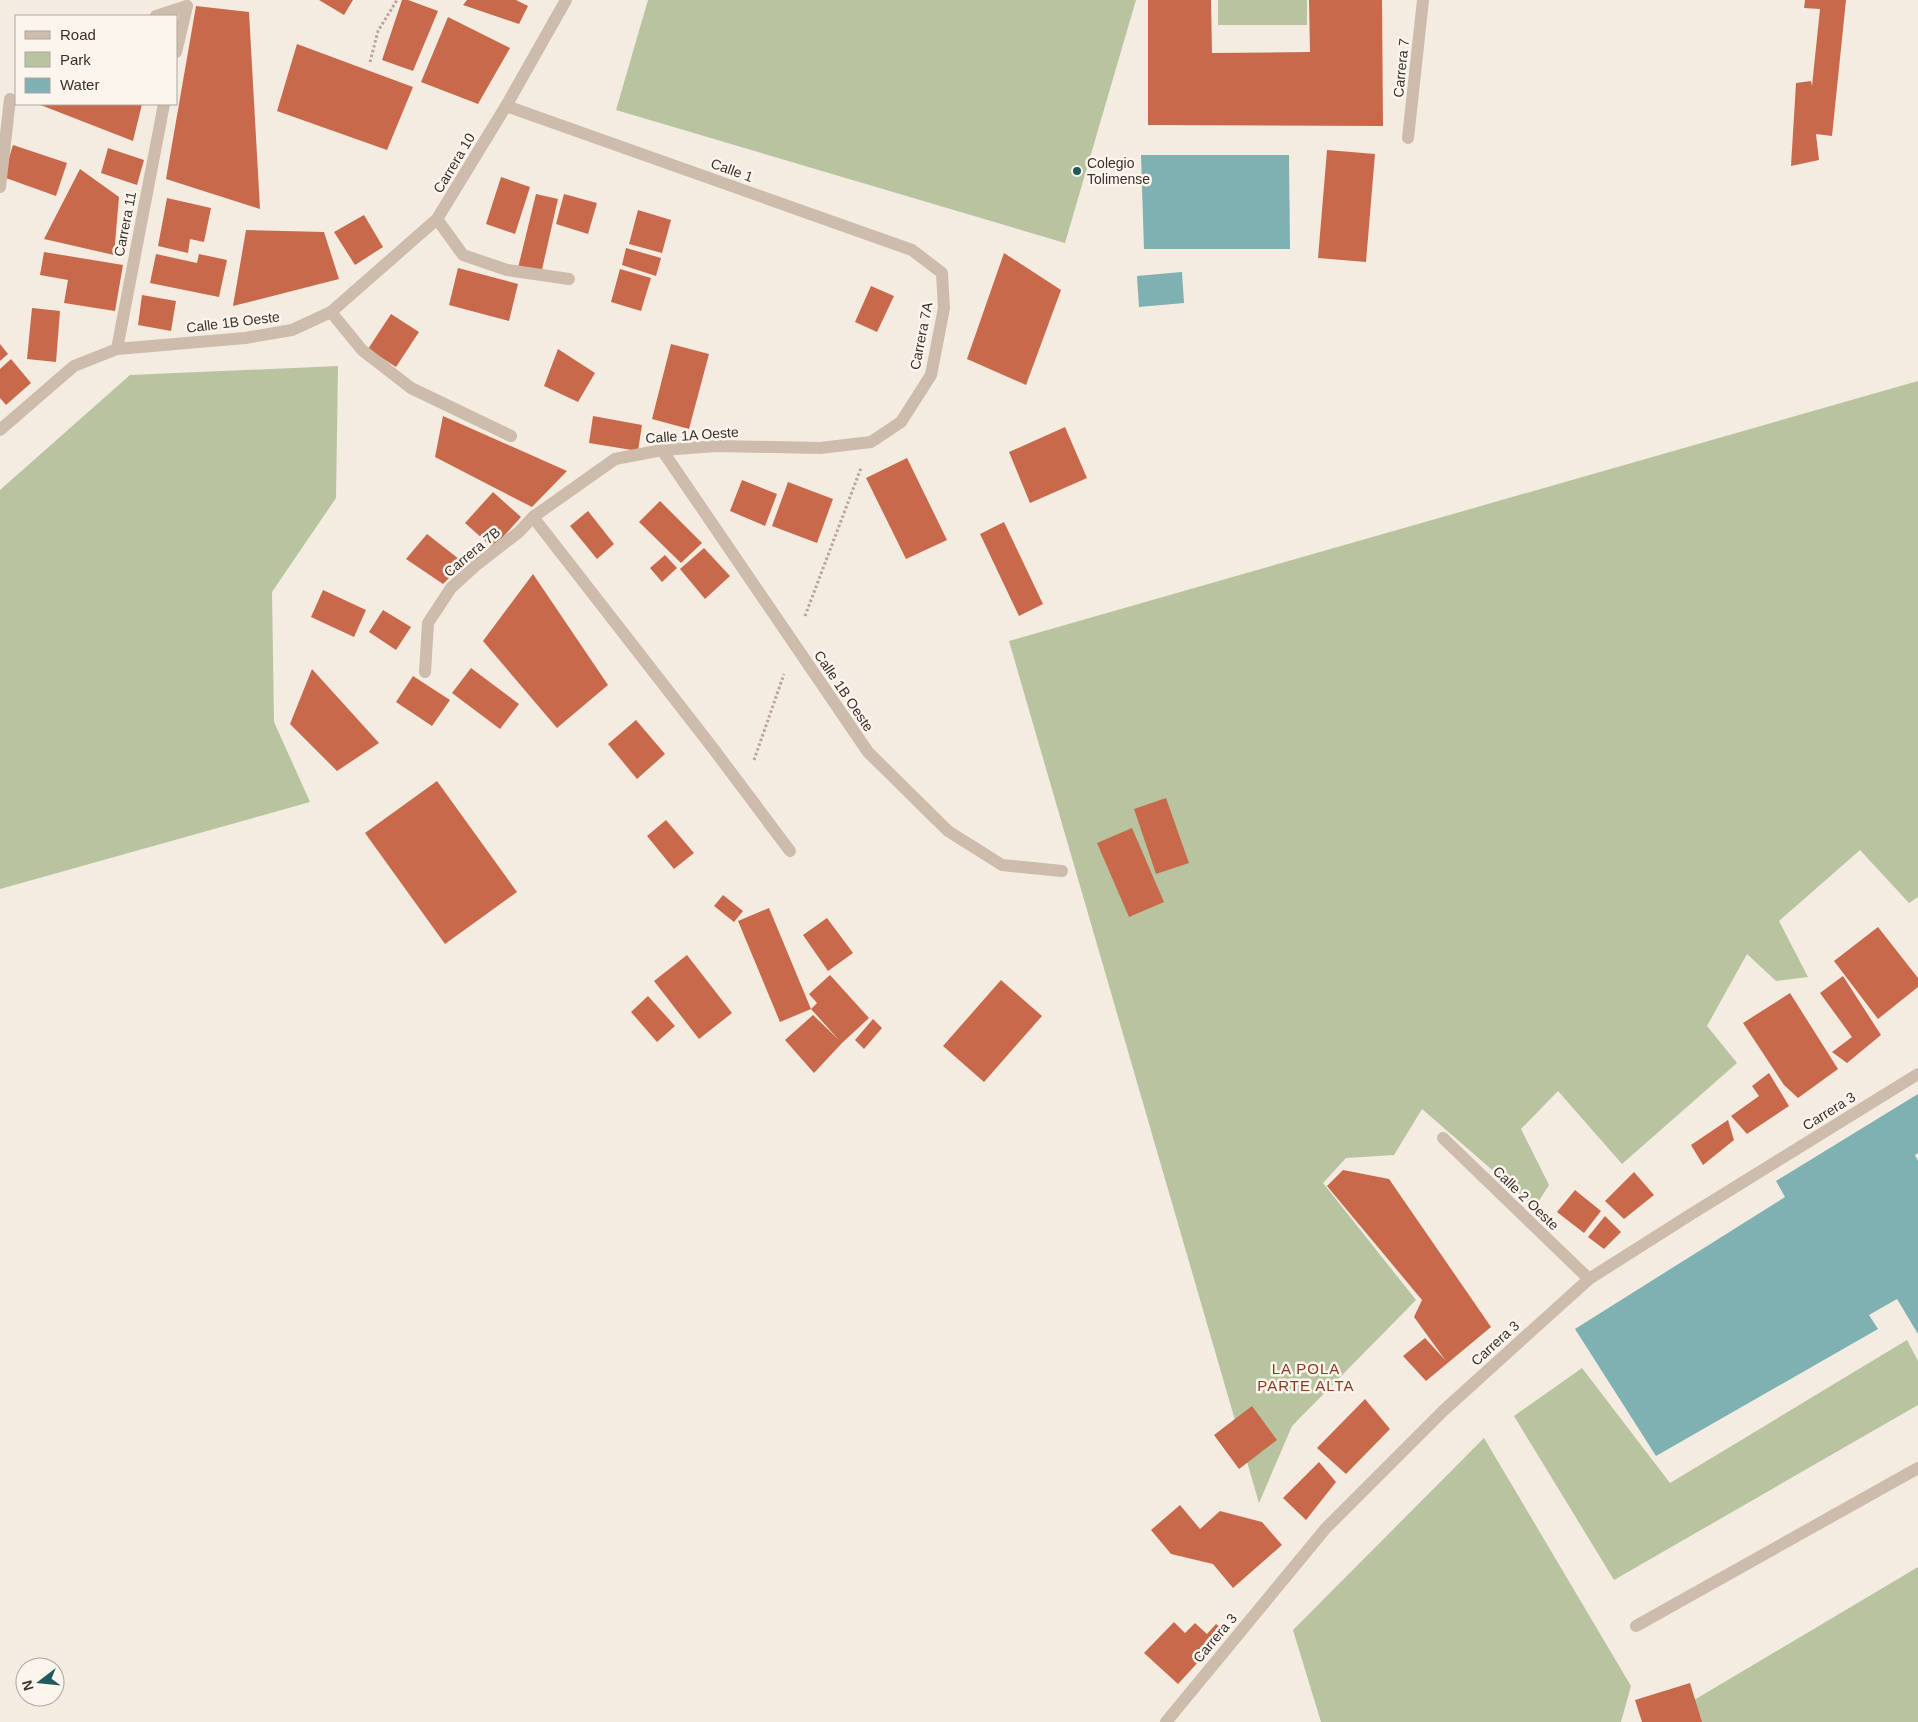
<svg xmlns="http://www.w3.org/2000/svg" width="1918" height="1722" font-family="Arial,sans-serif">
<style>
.green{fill:#b8c4a0}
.water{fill:#7fb0b2}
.building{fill:#c8694b}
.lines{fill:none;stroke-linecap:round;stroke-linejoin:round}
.path{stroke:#b9a596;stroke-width:3;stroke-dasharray:2.5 2.5;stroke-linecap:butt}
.minor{stroke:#cdbbac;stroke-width:12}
.poi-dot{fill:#1f5a5e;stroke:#fbf5ee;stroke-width:2}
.labels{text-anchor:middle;stroke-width:5;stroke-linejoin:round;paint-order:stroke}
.street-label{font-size:14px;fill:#3b302b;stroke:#fbf5ee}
.poi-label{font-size:14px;fill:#3b302b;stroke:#fbf5ee;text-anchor:start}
.neighbourhood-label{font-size:15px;letter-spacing:1px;fill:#8c3b22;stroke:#fbf5ee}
</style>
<rect width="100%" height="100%" fill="#f4ebe1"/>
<g class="green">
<polygon points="648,0 1136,0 1065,243 616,110"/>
<rect x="1218" y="0" width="89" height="25"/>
<polygon points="338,366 336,498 272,592 274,722 310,802 0,889 0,490 130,375"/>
<polygon points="1918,381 1918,897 1909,903 1860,850 1779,921 1808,977 1776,981 1747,954 1707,1026 1737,1063 1622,1164 1558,1091 1521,1129 1549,1185 1535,1207 1422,1109 1394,1155 1346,1158 1323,1183 1416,1300 1292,1426 1259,1503 1009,641"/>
<polygon points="1907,1340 1918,1361 1918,1405 1614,1580 1514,1416 1582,1368 1670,1483"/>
<polygon points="1484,1438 1631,1686 1621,1722 1321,1722 1293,1630"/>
<polygon points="1918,1567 1918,1722 1657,1722"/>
</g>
<g class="water">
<polygon points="1141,155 1289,155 1290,249 1144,249"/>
<polygon points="1182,272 1184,303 1139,307 1137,276"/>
<polygon points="1918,1094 1918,1153 1915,1155 1918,1161 1918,1334 1897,1299 1869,1315 1878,1329 1656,1456 1575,1329 1785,1197 1776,1181"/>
</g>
<g class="building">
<polygon points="319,0 353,0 344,15"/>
<polygon points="402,0 408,0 438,11 413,71 382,60"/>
<polygon points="467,0 516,0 528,6 519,24 463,5"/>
<polygon points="1148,0 1211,0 1212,53 1310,52 1309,0 1382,0 1383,126 1148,125"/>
<polygon points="1805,0 1846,0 1832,136 1816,134 1819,160 1791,166 1796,83 1811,81 1812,86 1820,9 1804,8"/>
<polygon points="196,6 249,12 260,209 166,179"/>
<polygon points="448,17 510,48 478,104 421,82"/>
<polygon points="297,44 413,87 387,150 277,111"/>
<polygon points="38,104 142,104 133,141"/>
<polygon points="13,145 67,163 56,196 3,177"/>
<polygon points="108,148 144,160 137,185 101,173"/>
<polygon points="1327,150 1375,154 1366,262 1318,258"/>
<polygon points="80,169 119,197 114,255 44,239"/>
<polygon points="501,177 530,187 515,234 486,224"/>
<polygon points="536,194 558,199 541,274 518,268"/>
<polygon points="564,194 597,203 588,234 556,224"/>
<polygon points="167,198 211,208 204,242 190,239 188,253 158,246"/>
<polygon points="638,210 671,220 662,253 629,244"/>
<polygon points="364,215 383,247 355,265 334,232"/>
<polygon points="246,230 324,232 339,279 233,306"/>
<polygon points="626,248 661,258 656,276 622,265"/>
<polygon points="44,252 123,265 115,311 64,303 68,280 40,275"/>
<polygon points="1004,253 1061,290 1026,385 967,359"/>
<polygon points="156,254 197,263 199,254 227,260 219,297 150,283"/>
<polygon points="458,268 518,284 509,321 449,305"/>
<polygon points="620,269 651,278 641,311 611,302"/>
<polygon points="871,286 894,296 877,332 855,322"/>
<polygon points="142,295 176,301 171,331 138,325"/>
<polygon points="32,308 60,311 56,362 27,359"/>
<polygon points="391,314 419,332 396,367 368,349"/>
<polygon points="0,344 8,354 0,361"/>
<polygon points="671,344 709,354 689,429 652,419"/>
<polygon points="558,349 595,373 578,402 544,386"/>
<polygon points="11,359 31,383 6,405 0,398 0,369"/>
<polygon points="443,416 567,471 532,507 435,457"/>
<polygon points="593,416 642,425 638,451 589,443"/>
<polygon points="1065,427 1087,478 1030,503 1009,452"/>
<polygon points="907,458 947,540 906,559 866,478"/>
<polygon points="742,480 777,494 765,526 730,511"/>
<polygon points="788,482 833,499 817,543 772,526"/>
<polygon points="493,492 521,517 493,548 465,523"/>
<polygon points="660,501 702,543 681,563 639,522"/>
<polygon points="588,511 614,544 597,559 570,526"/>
<polygon points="1004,522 1043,604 1019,616 980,534"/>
<polygon points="427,534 464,563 443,584 406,559"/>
<polygon points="704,548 730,576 705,599 680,569"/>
<polygon points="665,555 677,568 662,582 650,568"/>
<polygon points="533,574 608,685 557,728 483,641"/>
<polygon points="323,590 366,610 354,637 311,617"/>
<polygon points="383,610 411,627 396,650 369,632"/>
<polygon points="471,668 519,704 500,729 452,693"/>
<polygon points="312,669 379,743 337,771 290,724"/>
<polygon points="413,676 450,700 432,726 396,702"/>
<polygon points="636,720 665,754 637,779 608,744"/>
<polygon points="437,781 517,892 445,944 365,833"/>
<polygon points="1166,798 1189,863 1156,874 1134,809"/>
<polygon points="666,820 694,853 674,869 647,836"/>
<polygon points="1132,828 1164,902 1129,917 1097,843"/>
<polygon points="723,895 743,911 734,922 714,906"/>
<polygon points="769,908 811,1009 780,1022 738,921"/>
<polygon points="827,918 853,953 828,971 803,935"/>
<polygon points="1878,927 1918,978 1918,987 1878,1019 1834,961"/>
<polygon points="687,955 732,1013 699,1039 654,981"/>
<polygon points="830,975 869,1018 842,1043 814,1073 785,1040 813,1015 839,1040 811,1009 817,1003 809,994"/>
<polygon points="1843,976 1881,1035 1847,1063 1832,1052 1852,1037 1820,993"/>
<polygon points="1001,980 1042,1016 984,1082 943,1046"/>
<polygon points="1790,993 1838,1069 1798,1098 1784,1085 1743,1023"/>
<polygon points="648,996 675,1026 657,1042 631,1012"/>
<polygon points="873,1019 882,1028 864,1049 855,1040"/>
<polygon points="1769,1073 1789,1106 1747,1134 1731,1116 1759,1096 1752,1086"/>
<polygon points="1728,1120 1734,1140 1703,1165 1691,1145"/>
<polygon points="1343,1170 1389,1179 1491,1327 1426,1381 1403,1356 1425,1338 1446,1361 1414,1317 1422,1300 1327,1186"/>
<polygon points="1634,1172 1654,1195 1624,1219 1605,1201"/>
<polygon points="1575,1190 1601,1211 1584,1233 1557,1212"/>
<polygon points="1605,1216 1621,1232 1604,1249 1588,1237"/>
<polygon points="1365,1399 1390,1429 1346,1474 1317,1448"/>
<polygon points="1252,1406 1277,1440 1239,1469 1214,1435"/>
<polygon points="1319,1462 1336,1482 1306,1520 1283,1498"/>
<polygon points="1180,1505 1200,1529 1220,1511 1262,1522 1282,1545 1233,1588 1213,1564 1171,1554 1151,1530"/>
<polygon points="1174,1622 1185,1633 1195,1623 1207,1634 1216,1624 1226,1632 1178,1684 1144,1653"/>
<polygon points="1690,1683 1702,1722 1642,1722 1635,1700"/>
</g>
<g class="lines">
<g class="path">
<polyline points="370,62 378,31 397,0"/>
<polyline points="805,616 861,468"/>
<polyline points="754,760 784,674"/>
</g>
<g class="minor">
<polyline points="156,16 187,6"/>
<polyline points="176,52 187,6"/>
<polyline points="1408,138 1423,0"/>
<polyline points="0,187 10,99"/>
<polyline points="437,219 463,255 507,270 569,279"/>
<polyline points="331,312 362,350 411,388 511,436"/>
<polyline points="117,349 164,104"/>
<polyline points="0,430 74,366 117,349 245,338 292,330 331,312 437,219 506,106 566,0"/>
<polyline points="662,450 868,752 948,831 1002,865 1062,871"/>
<polyline points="533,517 712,747 790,851"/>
<polyline points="425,672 428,623 451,588 475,566 519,532 533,517 615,459 662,450 717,446 820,448 871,442 901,422 931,375 944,308 942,273 912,250 506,106"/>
<polyline points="1443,1138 1589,1279"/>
<polyline points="1636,1626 1918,1468"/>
<polyline points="1166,1722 1326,1528 1443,1411 1589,1279 1693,1213 1918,1074"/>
</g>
</g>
<circle class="poi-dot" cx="1077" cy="171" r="5"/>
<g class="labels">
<g class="street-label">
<text transform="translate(1401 68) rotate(-84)" y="5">Carrera 7</text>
<text transform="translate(454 163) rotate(-59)" y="5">Carrera 10</text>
<text transform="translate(732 170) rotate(20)" y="5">Calle 1</text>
<text transform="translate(125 224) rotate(-79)" y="5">Carrera 11</text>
<text transform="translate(233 322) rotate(-7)" y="5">Calle 1B Oeste</text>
<text transform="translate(921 336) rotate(-79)" y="5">Carrera 7A</text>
<text transform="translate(692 435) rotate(-4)" y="5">Calle 1A Oeste</text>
<text transform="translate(472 552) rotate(-40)" y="5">Carrera 7B</text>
<text transform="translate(844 691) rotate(56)" y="5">Calle 1B Oeste</text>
<text transform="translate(1829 1111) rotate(-32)" y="5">Carrera 3</text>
<text transform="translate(1526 1198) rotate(44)" y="5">Calle 2 Oeste</text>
<text transform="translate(1495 1343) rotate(-42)" y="5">Carrera 3</text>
<text transform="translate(1215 1638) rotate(-50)" y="5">Carrera 3</text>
</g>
<g class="poi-label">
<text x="1087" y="168">Colegio<tspan x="1087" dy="16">Tolimense</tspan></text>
</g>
<g class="neighbourhood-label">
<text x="1306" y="1374">LA POLA<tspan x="1306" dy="17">PARTE ALTA</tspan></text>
</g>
</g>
<rect x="15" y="15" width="162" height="90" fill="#fbf5ee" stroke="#aea6a0"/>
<rect x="25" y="31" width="25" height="8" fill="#cdbbac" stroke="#aea6a0"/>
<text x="60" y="40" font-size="15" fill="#3b302b">Road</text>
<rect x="25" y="52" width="25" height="15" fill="#b8c4a0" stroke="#aea6a0"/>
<text x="60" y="65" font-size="15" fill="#3b302b">Park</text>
<rect x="25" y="78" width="25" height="15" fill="#7fb0b2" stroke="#aea6a0"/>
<text x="60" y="90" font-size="15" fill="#3b302b">Water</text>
<g transform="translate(40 1682) rotate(254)"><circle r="24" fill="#fbf5ee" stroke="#aea6a0"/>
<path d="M0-4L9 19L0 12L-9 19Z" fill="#1f5a5e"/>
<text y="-8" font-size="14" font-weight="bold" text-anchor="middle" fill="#3b302b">N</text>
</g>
</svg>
